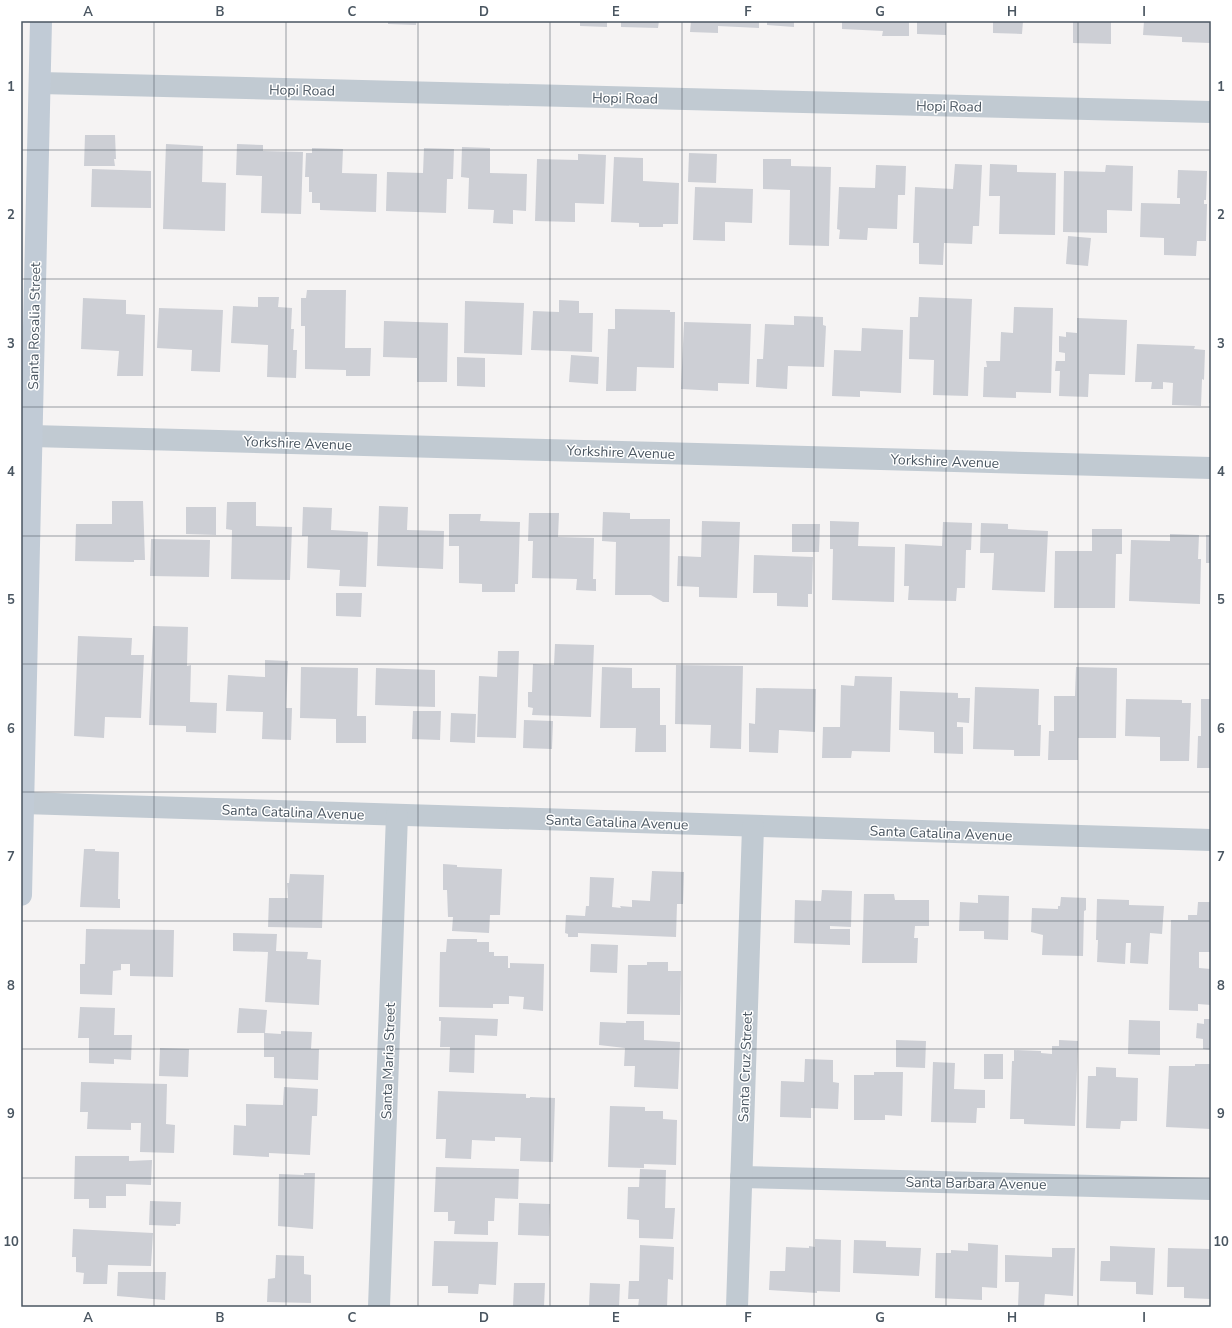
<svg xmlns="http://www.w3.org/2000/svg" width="1232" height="1328" font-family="'Nunito Sans',sans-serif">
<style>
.building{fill:#cdcfd5}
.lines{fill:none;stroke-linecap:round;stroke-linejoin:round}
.street{stroke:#c1cad2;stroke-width:22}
.secondary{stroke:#c1cbd6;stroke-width:22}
.grid{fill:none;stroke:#4a5661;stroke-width:1;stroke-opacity:0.55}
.labels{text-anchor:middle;stroke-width:3;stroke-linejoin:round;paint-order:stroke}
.street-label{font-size:14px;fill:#4a5661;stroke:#fff}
.neatline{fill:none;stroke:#4a5661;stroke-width:1.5}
.grid-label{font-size:13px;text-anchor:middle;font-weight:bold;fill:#4a5661}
</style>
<rect width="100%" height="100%" fill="#f5f3f3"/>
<g class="building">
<polygon points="388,21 417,21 416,25 388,24"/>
<polygon points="580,21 607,21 607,27 580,26"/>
<polygon points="621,21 659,21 658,28 621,27"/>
<polygon points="691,21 759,21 759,28 718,26 718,33 690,32"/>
<polygon points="767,21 794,21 794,27 767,25"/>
<polygon points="842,21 909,21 909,36 882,36 883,31 842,29"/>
<polygon points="917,21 946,21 946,35 917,34"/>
<polygon points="993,21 1023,21 1022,34 993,33"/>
<polygon points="1073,21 1111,21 1111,44 1073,43"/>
<polygon points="1144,21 1210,21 1210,43 1182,42 1182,37 1143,35"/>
<polygon points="85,135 115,135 116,159 114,159 115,166 84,166"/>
<polygon points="166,144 203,146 202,182 226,183 225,231 163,229"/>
<polygon points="237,144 263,145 263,151 303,152 301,214 261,213 262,176 236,175"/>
<polygon points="462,147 490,148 490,173 527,174 526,211 513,210 513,224 493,223 494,210 468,209 469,178 461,177"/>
<polygon points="312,148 343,149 342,173 377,174 376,212 320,210 320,203 312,203 312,192 309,192 309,177 305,177 306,153 312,153"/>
<polygon points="424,148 454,149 453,179 447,179 446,213 386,211 387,172 423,173"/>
<polygon points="689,153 717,154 716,183 688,182"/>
<polygon points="578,154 606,155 604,204 575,203 575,222 535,221 537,159 578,160"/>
<polygon points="614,157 643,158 643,181 679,183 678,224 663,224 663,227 639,227 639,223 611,222"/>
<polygon points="763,159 791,159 791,166 831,167 829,246 789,245 790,190 763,189"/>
<polygon points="955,164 982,165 979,226 973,226 972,244 944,243 943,265 919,264 919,243 913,243 915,187 953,189"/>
<polygon points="990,164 1017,165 1017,172 1056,173 1055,235 999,234 1000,196 989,196"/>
<polygon points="876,165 906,166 905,195 898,195 897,229 868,228 867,240 839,239 840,230 837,229 839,187 875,188"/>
<polygon points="1106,165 1133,166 1132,211 1107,210 1107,233 1063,232 1064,171 1105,172"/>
<polygon points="92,169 151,171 151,208 91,207"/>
<polygon points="1178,170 1207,171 1206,200 1204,200 1204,204 1207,204 1206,241 1197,241 1196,256 1164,255 1164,238 1140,237 1141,203 1180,204 1180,198 1177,198"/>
<polygon points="695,187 753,189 752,223 725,222 725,241 693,240"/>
<polygon points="1068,236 1091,238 1088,266 1066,264"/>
<polygon points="307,290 346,290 345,348 371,348 370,376 346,376 346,370 305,369 305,326 301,326 301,298 306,298"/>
<polygon points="258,297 279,297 278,307 292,308 291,329 294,329 293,350 297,350 296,378 267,377 268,345 231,343 233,306 258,307"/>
<polygon points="919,297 972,299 968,396 933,395 934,360 909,359 910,317 918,317"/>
<polygon points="83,298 126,300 126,314 145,315 143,376 117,376 119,351 81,349"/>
<polygon points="559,300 579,301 579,313 593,313 592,352 531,350 533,311 559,312"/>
<polygon points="465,301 524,303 522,355 464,353"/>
<polygon points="1014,307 1053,308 1051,393 1016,392 1016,398 983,397 984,367 987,367 986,361 1000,361 1001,332 1013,333"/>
<polygon points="159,308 223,310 220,372 191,371 192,350 157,348"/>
<polygon points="615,309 670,310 670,312 675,312 674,368 637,367 636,391 606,391 608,329 615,329"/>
<polygon points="794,316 823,317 823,325 826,326 824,367 788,366 787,389 756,387 757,359 763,359 765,324 794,325"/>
<polygon points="1077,318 1127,320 1125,375 1089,374 1088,397 1059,396 1060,371 1055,371 1056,361 1065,361 1065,353 1059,352 1059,336 1066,337 1066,332 1077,333"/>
<polygon points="384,321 448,323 447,382 417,382 417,358 383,357"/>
<polygon points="684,322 751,324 749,384 718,383 718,391 681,389"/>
<polygon points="862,328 903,330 901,393 860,391 860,397 832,396 834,350 861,351"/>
<polygon points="1137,344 1195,346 1194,349 1205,350 1204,380 1202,379 1201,406 1172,405 1173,383 1163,382 1163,389 1151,389 1152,382 1135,382"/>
<polygon points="571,355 599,357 598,384 569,382"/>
<polygon points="457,357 485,358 485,387 457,386"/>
<polygon points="1210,377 1211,377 1211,403 1209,403"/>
<polygon points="112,501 143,501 145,560 134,560 134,562 75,561 76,524 112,524"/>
<polygon points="227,502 256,502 256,526 292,527 290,580 231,579 232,530 226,529"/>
<polygon points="379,506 408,507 407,530 444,531 443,569 377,566"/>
<polygon points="186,507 216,507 216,535 186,534"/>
<polygon points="303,507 332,508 331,530 368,532 366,587 339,586 340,570 307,568 308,536 302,536"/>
<polygon points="603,512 630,513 630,519 670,519 669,602 663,602 651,595 615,595 616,542 602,541"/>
<polygon points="529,513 559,513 558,537 594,538 593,579 596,579 596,591 576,590 577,579 532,578 533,541 528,541"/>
<polygon points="449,514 481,514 480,521 520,522 518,584 515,584 515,592 482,592 482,584 459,583 459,546 449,546"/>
<polygon points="702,521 740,522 737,598 699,597 699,587 677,586 678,556 701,557"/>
<polygon points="830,521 859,522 858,546 895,547 894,602 832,600 833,549 830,549"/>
<polygon points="943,522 972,523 971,550 966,550 965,588 957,588 956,601 908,600 909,586 904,586 905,544 942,546"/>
<polygon points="981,523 1008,524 1008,529 1048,531 1045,592 992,590 994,553 980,553"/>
<polygon points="792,524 820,524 819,552 792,552"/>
<polygon points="1092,529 1122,529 1122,554 1116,554 1115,608 1054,608 1055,551 1092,551"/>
<polygon points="1170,534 1199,535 1198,559 1201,559 1200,604 1129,601 1131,540 1170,541"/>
<rect x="1206" y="535" width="5" height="28"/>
<polygon points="151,539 210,540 209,577 150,576"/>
<polygon points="754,555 813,557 812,594 808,594 808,607 777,606 777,593 753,593"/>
<polygon points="336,593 362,593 361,617 336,616"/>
<polygon points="153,626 188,627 187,666 191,665 190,702 217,703 216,733 186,732 186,726 149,725"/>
<polygon points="78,636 132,638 131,655 144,655 141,718 105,717 104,738 74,736"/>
<polygon points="555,644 594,645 591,717 532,715 533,708 528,707 528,692 532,692 533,664 554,665"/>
<polygon points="498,651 519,651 516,738 477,737 479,676 497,677"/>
<polygon points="265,660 288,661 286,708 292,708 291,740 262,739 263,712 226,711 228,675 265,677"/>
<polygon points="676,665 743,666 741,749 710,748 711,725 675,724"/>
<polygon points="301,667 358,668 357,716 366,716 366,743 336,743 336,719 300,718"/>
<polygon points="602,667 632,668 632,688 660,688 660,725 666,725 666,752 635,752 636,728 600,728"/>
<polygon points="1076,667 1117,668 1116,738 1078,738 1078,760 1048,760 1049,731 1054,731 1054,696 1075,696"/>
<polygon points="376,668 435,670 435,707 375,705"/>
<polygon points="855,676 892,677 890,752 852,751 851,758 822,758 823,727 840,727 841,685 854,686"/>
<polygon points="975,687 1039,689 1038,725 1041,725 1040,756 1014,756 1014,750 973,749"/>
<polygon points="756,688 816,689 815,732 779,730 778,753 749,752 749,723 755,724"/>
<polygon points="900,691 958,693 958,698 970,698 969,723 957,722 957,727 963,727 963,754 934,753 934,732 899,730"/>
<polygon points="1126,699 1182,700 1182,703 1191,703 1189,761 1160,761 1160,737 1125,736"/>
<polygon points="1201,699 1211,699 1211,768 1197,768 1198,736 1201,736"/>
<polygon points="413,711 441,711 440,740 412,739"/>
<polygon points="451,713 476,714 475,743 450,742"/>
<polygon points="524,720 553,721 552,749 523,748"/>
<polygon points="84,849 95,849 95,851 119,852 118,899 120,899 120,908 80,907"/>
<polygon points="443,864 457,865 457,867 502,869 500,915 490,915 489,933 452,931 453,917 448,917 447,890 443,890"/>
<polygon points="652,871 684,872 683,904 677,904 676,937 578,933 578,937 568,937 568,934 565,933 566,915 585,916 586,906 589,906 590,877 614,878 612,907 621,908 620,906 632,907 632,900 650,901"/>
<polygon points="290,874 324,875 322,928 268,927 269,898 288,898 287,883 289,883"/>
<polygon points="822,890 852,891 851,927 830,926 830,929 850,929 850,945 794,943 795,900 821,901"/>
<polygon points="864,894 894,894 895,900 929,900 929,926 915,926 914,938 918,938 917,963 862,963"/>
<polygon points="978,895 1009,896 1008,940 984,939 984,931 959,931 960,902 978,903"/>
<polygon points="1061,897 1086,898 1086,910 1084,911 1083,956 1042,955 1043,935 1031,932 1032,908 1058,909 1058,906 1060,906"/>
<polygon points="1097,899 1129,900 1129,905 1164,906 1162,934 1150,933 1148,964 1130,963 1131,943 1126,943 1125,964 1097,962 1098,940 1096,940"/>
<polygon points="1198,902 1211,902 1211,952 1199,952 1199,968 1211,969 1211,1005 1198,1004 1198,1011 1169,1010 1171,920 1188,920 1188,915 1197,915"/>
<polygon points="86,929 174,930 173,977 130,976 130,964 121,964 121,970 113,971 112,995 80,994 80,964 85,964"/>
<polygon points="233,933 277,934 276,951 308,952 307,959 321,960 319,1005 265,1002 268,952 233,951"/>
<polygon points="447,939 477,939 477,942 489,942 489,952 494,952 494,956 508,956 508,968 510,968 510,963 544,964 543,1011 523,1009 524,997 509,996 509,1004 493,1004 493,1008 439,1007 440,952 446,952"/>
<polygon points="591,944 618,945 617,973 590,972"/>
<polygon points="647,962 668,962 668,971 681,971 680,1015 627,1014 628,965 647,965"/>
<polygon points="80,1007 115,1008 114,1035 132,1035 131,1060 114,1059 114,1064 89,1063 89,1038 78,1038"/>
<polygon points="239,1008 267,1010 265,1033 281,1034 281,1031 312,1032 311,1049 319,1049 318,1080 274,1078 274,1057 264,1057 264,1033 237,1033"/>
<polygon points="439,1017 498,1019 497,1036 475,1035 474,1073 449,1072 450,1047 440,1047 441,1021 439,1021"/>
<polygon points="1204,1019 1211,1019 1211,1050 1203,1049 1203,1039 1196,1038 1197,1023 1204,1024"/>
<polygon points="1129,1020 1160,1021 1160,1055 1128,1054"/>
<polygon points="626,1021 644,1021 644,1040 680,1042 678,1089 634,1087 635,1066 624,1066 625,1048 599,1045 600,1022 626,1023"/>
<polygon points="896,1040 926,1041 925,1068 896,1067"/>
<polygon points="1059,1040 1078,1041 1075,1126 1024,1124 1024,1119 1010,1119 1012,1061 1014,1061 1014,1050 1041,1051 1041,1053 1052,1054 1052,1046 1059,1046"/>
<polygon points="160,1048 189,1049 188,1077 159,1076"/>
<rect x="984" y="1054" width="19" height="25"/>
<polygon points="805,1059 833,1060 833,1082 839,1083 838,1109 811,1108 811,1118 780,1117 781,1081 804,1082"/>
<polygon points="933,1062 955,1063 954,1089 985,1090 985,1108 977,1108 976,1123 931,1122"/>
<polygon points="1195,1064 1211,1064 1211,1129 1166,1127 1169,1066 1195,1066"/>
<polygon points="1096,1067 1116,1068 1116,1077 1138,1078 1137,1121 1121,1121 1120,1129 1086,1128 1088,1076 1096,1076"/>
<polygon points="874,1072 903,1072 902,1116 885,1115 885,1120 854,1120 854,1075 874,1075"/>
<polygon points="81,1082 167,1084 166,1124 175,1125 174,1153 140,1152 141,1123 131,1123 131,1130 87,1129 88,1112 80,1112"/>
<polygon points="284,1087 318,1089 317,1116 312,1116 310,1155 269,1153 269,1157 233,1155 234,1125 246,1126 246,1104 283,1105"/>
<polygon points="438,1091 526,1094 526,1098 530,1098 530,1097 555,1098 553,1162 520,1161 521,1138 495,1137 495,1141 472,1140 471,1159 445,1158 446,1139 436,1139"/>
<polygon points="610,1106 645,1107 645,1111 663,1111 663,1119 677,1120 676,1165 644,1164 644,1168 608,1167"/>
<polygon points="75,1156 129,1156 129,1161 152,1160 151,1185 126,1184 126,1196 106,1196 106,1208 89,1208 89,1199 74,1199"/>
<polygon points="436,1167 519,1169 518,1199 495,1198 494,1221 488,1221 488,1235 454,1234 455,1221 448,1221 448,1212 434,1212"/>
<polygon points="640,1169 666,1170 665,1208 675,1208 673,1239 639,1238 639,1220 627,1219 628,1187 639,1187"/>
<polygon points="304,1173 315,1173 313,1229 278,1226 279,1174 304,1175"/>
<polygon points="150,1201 181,1202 180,1224 176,1224 176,1226 149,1225"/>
<polygon points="519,1203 550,1204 549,1236 518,1235"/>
<polygon points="73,1229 153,1233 151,1266 108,1265 107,1284 83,1284 84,1273 76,1272 76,1257 72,1257"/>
<polygon points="815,1239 841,1240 840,1292 817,1291 817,1293 769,1290 770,1271 785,1271 786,1247 809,1248 809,1246 815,1247"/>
<polygon points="854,1240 886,1241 886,1247 921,1248 919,1276 853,1273"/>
<polygon points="434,1241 498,1242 496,1285 479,1284 478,1294 448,1293 448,1286 432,1286"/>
<polygon points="968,1243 998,1245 997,1288 982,1287 982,1300 935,1298 936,1253 951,1253 951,1250 968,1251"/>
<polygon points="640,1245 674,1247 673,1280 668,1279 667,1307 638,1307 639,1299 628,1299 629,1281 639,1281"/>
<polygon points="1110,1246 1155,1248 1153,1295 1136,1294 1136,1282 1100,1281 1101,1261 1110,1261"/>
<polygon points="1052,1248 1075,1248 1073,1296 1045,1294 1044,1307 1018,1307 1019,1282 1005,1282 1005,1255 1052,1257"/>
<polygon points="1168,1248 1211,1249 1211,1299 1184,1298 1184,1287 1167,1287"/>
<polygon points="276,1255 304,1256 304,1274 311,1275 311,1303 267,1302 268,1279 275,1278"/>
<polygon points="118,1272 166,1272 165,1300 117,1296"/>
<polygon points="514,1283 545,1283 544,1307 513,1307"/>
<polygon points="590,1283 620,1284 619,1307 589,1307"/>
</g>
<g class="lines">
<g class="street">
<polyline points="40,83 1211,112"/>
<polyline points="32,436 1211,468"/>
<polyline points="23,803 1211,840"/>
<polyline points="741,1177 1211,1189"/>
<polyline points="379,1307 397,815"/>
<polyline points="737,1307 753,827"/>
</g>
<polyline class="secondary" points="21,895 41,21"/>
</g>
<path class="grid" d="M154 21V1307M286 21V1307M418 21V1307M550 21V1307M682 21V1307M814 21V1307M946 21V1307M1078 21V1307M21 150H1211M21 279H1211M21 407H1211M21 536H1211M21 664H1211M21 792H1211M21 921H1211M21 1049H1211M21 1178H1211"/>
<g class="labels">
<g class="street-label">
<text transform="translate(302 90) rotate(1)" y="5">Hopi Road</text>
<text transform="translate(625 98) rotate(1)" y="5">Hopi Road</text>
<text transform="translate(949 106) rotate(1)" y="5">Hopi Road</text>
<text transform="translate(34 326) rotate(-89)" y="5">Santa Rosalia Street</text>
<text transform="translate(298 443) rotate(2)" y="5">Yorkshire Avenue</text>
<text transform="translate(621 452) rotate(2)" y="5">Yorkshire Avenue</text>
<text transform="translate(945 461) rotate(2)" y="5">Yorkshire Avenue</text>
<text transform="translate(293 812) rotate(2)" y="5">Santa Catalina Avenue</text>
<text transform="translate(617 822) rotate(2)" y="5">Santa Catalina Avenue</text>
<text transform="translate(941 833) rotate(2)" y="5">Santa Catalina Avenue</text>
<text transform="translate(388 1061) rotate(-88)" y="5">Santa Maria Street</text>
<text transform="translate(745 1067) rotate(-88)" y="5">Santa Cruz Street</text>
<text transform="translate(976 1183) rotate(1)" y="5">Santa Barbara Avenue</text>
</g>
</g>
<rect width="1232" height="1328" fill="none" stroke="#ffffff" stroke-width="44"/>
<rect x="22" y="22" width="1188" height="1284" class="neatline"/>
<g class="grid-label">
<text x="88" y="16">A</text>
<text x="220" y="16">B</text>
<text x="352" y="16">C</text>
<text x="484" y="16">D</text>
<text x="616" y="16">E</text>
<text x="748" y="16">F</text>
<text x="880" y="16">G</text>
<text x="1012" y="16">H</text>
<text x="1144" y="16">I</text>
<text x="11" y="91">1</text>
<text x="1221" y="91">1</text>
<text x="11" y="219">2</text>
<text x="1221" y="219">2</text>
<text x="11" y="348">3</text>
<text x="1221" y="348">3</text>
<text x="11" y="476">4</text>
<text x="1221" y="476">4</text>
<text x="11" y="604">5</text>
<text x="1221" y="604">5</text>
<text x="11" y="733">6</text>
<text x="1221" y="733">6</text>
<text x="11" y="861">7</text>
<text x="1221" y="861">7</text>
<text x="11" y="990">8</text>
<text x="1221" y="990">8</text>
<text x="11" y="1118">9</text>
<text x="1221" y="1118">9</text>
<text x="11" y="1246">10</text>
<text x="1221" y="1246">10</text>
<text x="88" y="1322">A</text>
<text x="220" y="1322">B</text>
<text x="352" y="1322">C</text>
<text x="484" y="1322">D</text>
<text x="616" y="1322">E</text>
<text x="748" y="1322">F</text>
<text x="880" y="1322">G</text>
<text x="1012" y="1322">H</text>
<text x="1144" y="1322">I</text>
</g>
</svg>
